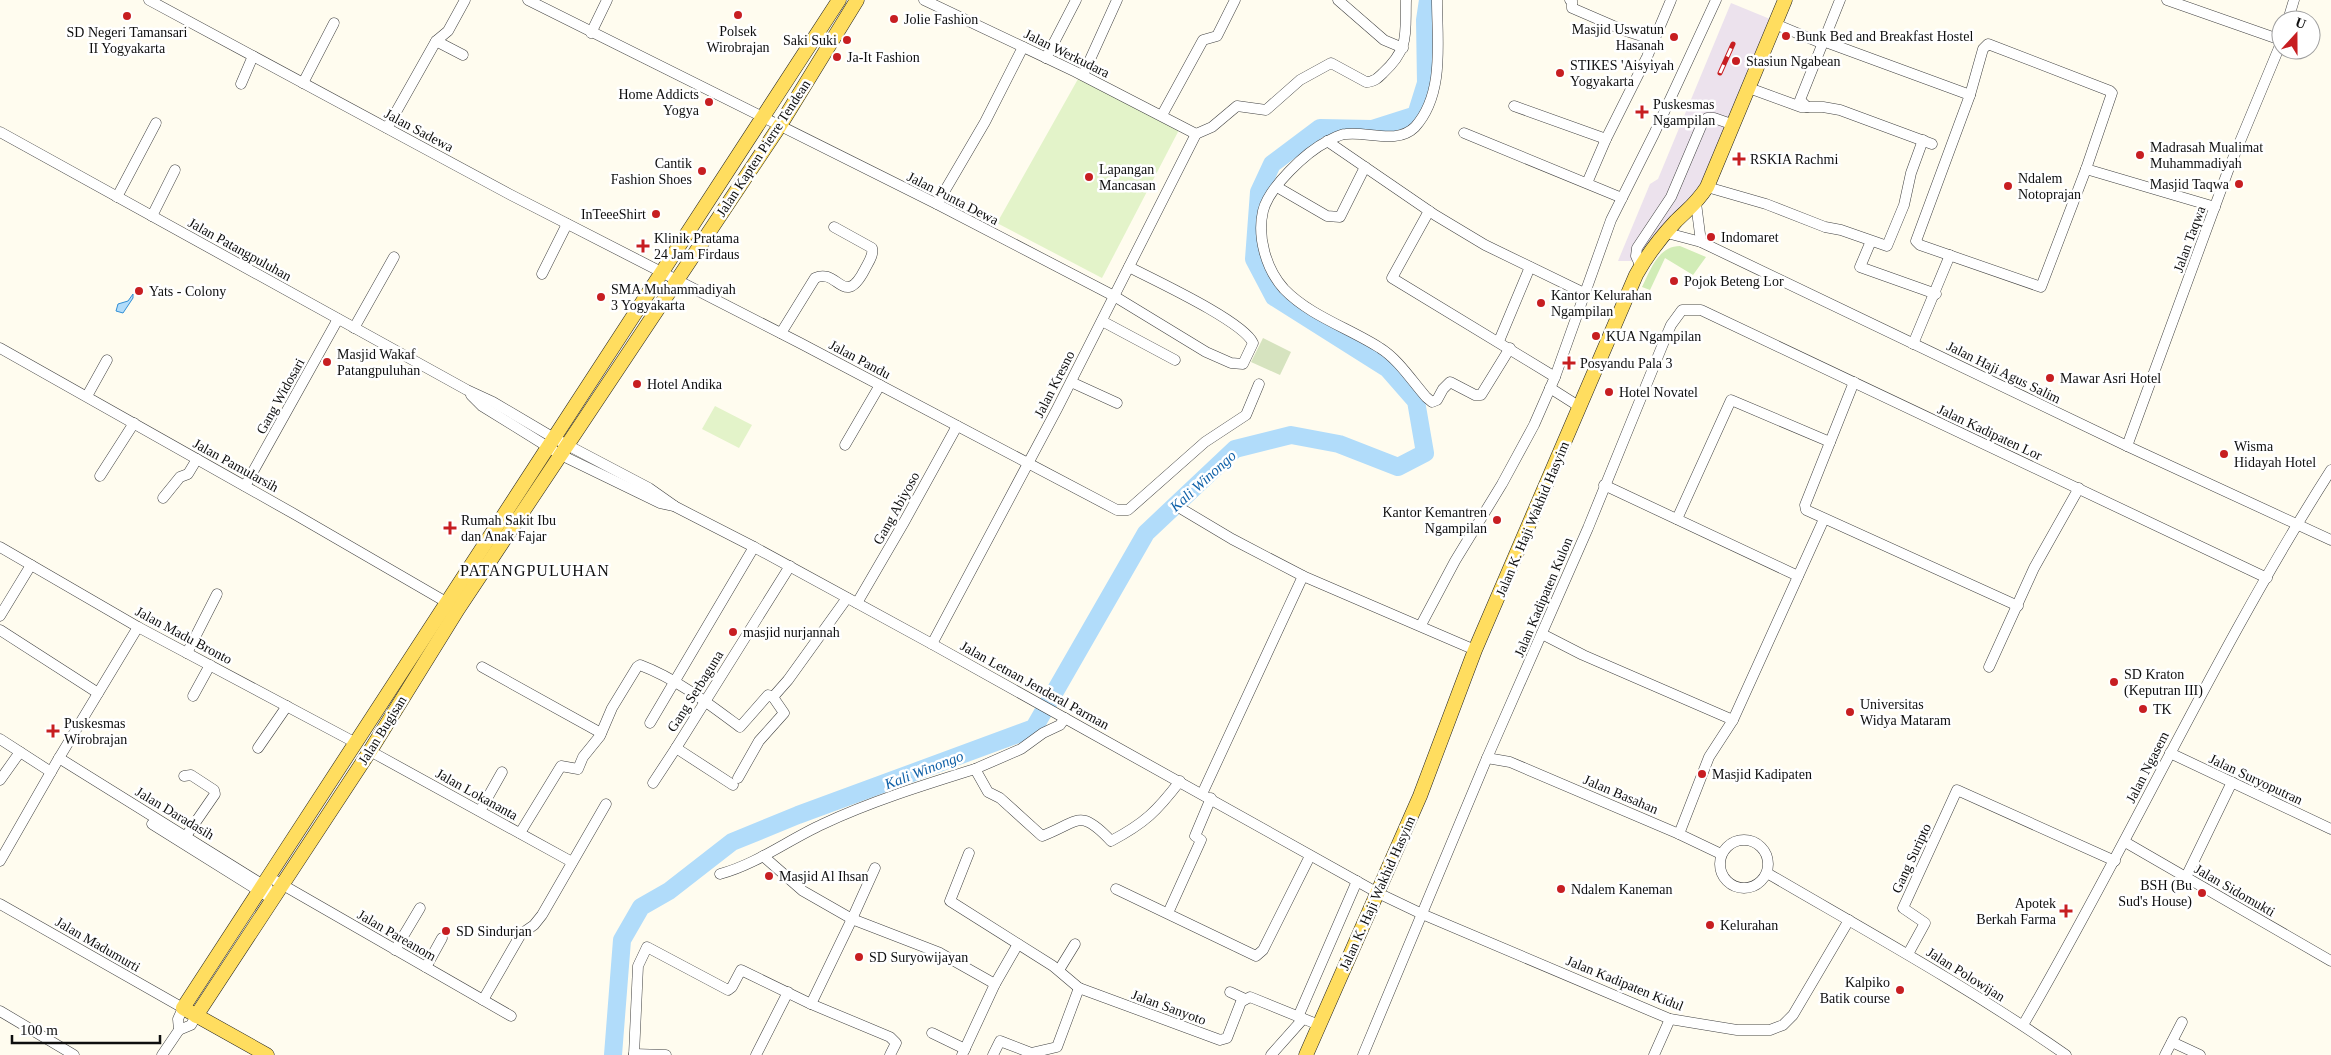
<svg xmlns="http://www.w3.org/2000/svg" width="2331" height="1055" font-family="Georgia,serif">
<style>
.industrial{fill:#ece2ed}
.green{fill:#d1ecb6}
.cemetery{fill:#d6e3bf}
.pitch{fill:#e3f3c9}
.water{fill:#b1dcfa;stroke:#3390d5}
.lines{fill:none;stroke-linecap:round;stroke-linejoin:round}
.river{stroke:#b1dcfa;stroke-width:18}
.minor-casing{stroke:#414141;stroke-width:11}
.major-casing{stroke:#1f1f1f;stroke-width:15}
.minor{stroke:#fff;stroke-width:10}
.major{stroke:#ffdd5f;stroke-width:14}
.rail-casing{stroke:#c71e21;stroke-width:5}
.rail{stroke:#fff;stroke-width:3;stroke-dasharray:9;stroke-linecap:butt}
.poi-dot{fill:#c71e21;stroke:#fff;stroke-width:2}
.labels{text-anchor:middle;stroke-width:5;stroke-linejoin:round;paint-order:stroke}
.poi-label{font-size:14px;fill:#0e0e0e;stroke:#fff;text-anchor:start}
.street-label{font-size:14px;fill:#0e0e0e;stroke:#fff}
.water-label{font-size:15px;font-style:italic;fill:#1061a8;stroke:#fff}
.quarter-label{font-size:16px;letter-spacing:1px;fill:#0e0e0e;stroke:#fff}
</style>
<rect width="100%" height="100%" fill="#fffcef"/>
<polygon class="industrial" points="1731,3 1770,19 1704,179 1698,189 1635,261 1618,261 1650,184 1658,179"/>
<path class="green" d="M1680 246 1706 257 1693 275 1665 258 1650 290 1642 287C1650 271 1658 246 1680 246Z"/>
<polygon class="cemetery" points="1263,338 1291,352 1280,375 1251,362"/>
<g class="pitch">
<polygon points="1078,79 1179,130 1102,278 997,223"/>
<polygon points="715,406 752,425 739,448 702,429"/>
</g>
<polygon class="water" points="133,294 133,298 123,313 116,311 118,304 128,301"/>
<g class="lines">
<polyline class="river" points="613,1055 622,940 641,907 669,891 732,842 798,815 1034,728 1146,533 1235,449 1291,435 1339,444 1398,467 1425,453 1416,401 1388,369 1274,297 1254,259 1259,192 1272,164 1320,128 1372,129 1416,115 1426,83 1425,20 1428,0"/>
<defs>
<g id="minor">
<polyline points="149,0 511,195 800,343 1117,510 1128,510 1205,442 1246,415 1259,384"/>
<path d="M528 0 937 204 1114 296 1206 352 1231 363 1243 364 1253 343C1243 321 1154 280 1129 267"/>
<polyline points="924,0 1076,72 1196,134"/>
<polyline points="1338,0 1384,40 1403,48"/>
<path d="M1437 0C1437 41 1445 94 1415 127 1397 145 1368 131 1346 134 1340 134 1334 138 1328 141 1306 152 1269 187 1263 211 1257 237 1266 269 1284 289 1310 316 1349 328 1380 348 1398 359 1412 381 1426 397L1432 402 1437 400 1443 389 1450 382 1475 395H1481L1510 348"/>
<polyline points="1570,0 1572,1 1572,8 1623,30 1654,40"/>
<polyline points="2167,0 2281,40"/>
<polyline points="2288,20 2294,0"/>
<polyline points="1775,24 1821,43"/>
<polyline points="591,33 607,0"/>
<polyline points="436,41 463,55"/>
<polyline points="1823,41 1970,95"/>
<polygon points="1988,44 2110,91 2112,93 2086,169 2041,287 1920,245 1916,241 1970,95 1983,49"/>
<polyline points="1046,58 1076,0"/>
<polyline points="1083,75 1117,0"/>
<polyline points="303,83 334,23"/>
<polyline points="241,84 253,56"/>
<polyline points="1749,88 1801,107 1823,107 1840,110 1932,144"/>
<polyline points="1514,106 1606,139"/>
<polyline points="1807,107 1800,100 1840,0"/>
<polyline points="1162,115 1203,40 1217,36 1235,0"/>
<polyline points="387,128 436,41 448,31 465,0"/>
<polyline points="0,132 467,390 493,402 554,438 649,488 676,507 754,547 932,644 1378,893 1422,914 1670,1019 1737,1030 1770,1030 1783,1025 1793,1015 1849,920"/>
<polyline points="1464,133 1622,198"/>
<path d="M1196 134 1212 127 1237 106 1266 110 1300 80 1331 63 1366 82C1374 82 1378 78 1383 73 1410 48 1405 34 1406 0"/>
<polyline points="1327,141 1435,215 1485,245 1584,293"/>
<polyline points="2086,169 2215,207"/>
<polyline points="1587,183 1606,139 1647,57 1671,0"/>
<polyline points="1277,187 1327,216 1340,217 1365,167"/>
<polyline points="1707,187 1766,204 1825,227 1841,230 1887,246 1904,205 1911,173 1923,140"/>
<polyline points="117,197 156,123"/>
<polyline points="1696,203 1701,242"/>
<polyline points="937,204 985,122 1023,47"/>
<polyline points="1429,211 1392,278 1555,377"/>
<polyline points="152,216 175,170"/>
<polyline points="1667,233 1701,242 2127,446 2331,540"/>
<polyline points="1871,241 1860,267 1936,294"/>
<polyline points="1641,267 1636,256 1637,248 1671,197 1702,124 1707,118 1714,118 1734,125"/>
<polyline points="542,274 567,224"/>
<polyline points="1102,321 1175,360"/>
<polyline points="354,328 394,257"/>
<path d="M781 333 815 278C838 267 844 310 865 269 868 263 874 255 872 248L834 227"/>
<polyline points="1499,341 1530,267"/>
<polyline points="1913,344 1950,255"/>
<polyline points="0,348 296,515 453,606"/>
<polyline points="1071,382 1117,403"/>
<polyline points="1854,382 1805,505 1806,510 2018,606"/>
<polyline points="1550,388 1580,407"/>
<polyline points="471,395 482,406 561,455 660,503 674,506"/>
<polyline points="87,396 107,360"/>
<polyline points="845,445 880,385"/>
<polyline points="2127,446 2229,168 2281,43"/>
<polyline points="100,476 134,423"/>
<polyline points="1604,485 1798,576"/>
<polyline points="245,486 338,319"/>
<polyline points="163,498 180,477 188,474 197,459"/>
<polyline points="1180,508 1232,539 1303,576 1475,650"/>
<polyline points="1677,519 1731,400 1830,442"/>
<polyline points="0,547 138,627 356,743"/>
<polyline points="857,603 903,524 957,426"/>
<polyline points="0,616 31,565"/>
<polyline points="1421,625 1455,561 1502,484 1534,425 1555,377 1611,220 1654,134 1716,0"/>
<polyline points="0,630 98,693"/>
<polyline points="1542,634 1583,655 1733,720"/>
<polyline points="932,644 1057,409 1196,134"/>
<polyline points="187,653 217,594"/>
<polyline points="482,667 601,733"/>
<polyline points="1989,667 2034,568 2079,488"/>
<polyline points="193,696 210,665"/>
<path d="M1065 718 1060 725 1043 733 1021 749 975 769 988 792 1000 798 1042 836C1079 822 1079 807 1111 841 1145 823 1157 811 1180 781"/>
<polyline points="650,723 754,547"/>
<polyline points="0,739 51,772"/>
<polyline points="258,748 287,706"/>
<polyline points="370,751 572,862"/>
<polyline points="2170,753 2331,829"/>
<polyline points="59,758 268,888"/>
<polyline points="1487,758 1510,762 1679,834 1721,854"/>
<polyline points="184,776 191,775 214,790 215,794 186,836"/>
<polyline points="738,778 759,741 784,713 773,697"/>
<polyline points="0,780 20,752"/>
<polyline points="653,783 676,748"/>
<polyline points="733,785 676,748 790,566"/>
<polyline points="1202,794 1303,576"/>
<polyline points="480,811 502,772"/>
<polyline points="152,824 272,899"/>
<path d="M520 833 561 766 578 769 583 757 600 736 612 708 637 667 640 665C677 679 709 704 740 727L768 695 773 697 788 680 847 598"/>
<polyline points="1679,834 1709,757 1733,720 1824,519"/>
<circle cx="1744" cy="864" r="24"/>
<polyline points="2125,842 2331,961"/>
<polyline points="969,853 950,901 1053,966 1079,988 1220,1040 1227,1038 1241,1002 1250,997 1319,1025"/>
<polyline points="763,856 803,891 852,919 875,868"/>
<polyline points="0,861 59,758 138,627"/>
<path d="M1767 873C1868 932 1970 988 2066 1055"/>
<path d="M720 874C757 864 788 840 823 824 872 801 924 785 975 769"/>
<polyline points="269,877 511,1016"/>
<polyline points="2186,877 2232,782"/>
<polyline points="1116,889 1256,956 1263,950 1310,856"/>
<polyline points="0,904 183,1008 178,1019 179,1030"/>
<polyline points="1168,913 1201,840 1195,836 1211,798"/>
<polyline points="395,950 420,908"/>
<polyline points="1908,954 1925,923 1903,908 1957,790 2115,861"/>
<polyline points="426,967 442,938"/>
<polyline points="1059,970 1075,944"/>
<polyline points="1230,992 1245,999"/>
<polyline points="483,1000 521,934 534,925 542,915 606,804"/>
<polyline points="0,1011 74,1055"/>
<polyline points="1298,1017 1357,881"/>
<path d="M2023 1025C2130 842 2217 648 2331 470"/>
<polyline points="932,1033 965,1049"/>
<polyline points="2172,1042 2200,1055"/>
<polyline points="634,1054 666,1055"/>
<polyline points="162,1055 179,1030 191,1025 196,1016"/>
<polyline points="634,1055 638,966 647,947 728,990 732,987 741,970 811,1004"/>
<polyline points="756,1055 788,992"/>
<polyline points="890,1055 896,1043 890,1037 811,1004 852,919 940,953 995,984"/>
<polyline points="962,1055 995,984 1018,944"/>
<polyline points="993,1055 1000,1041 1031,1053 1057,1047 1079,988"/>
<polyline points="1271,1055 1303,1019"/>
<polyline points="1363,1055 1487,758 1588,528 1665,339 1671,325 1682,310 1701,310 2267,578"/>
<polyline points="1654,1055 1670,1019"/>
<polyline points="2165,1055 2182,1022"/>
</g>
<g id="major">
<polyline points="196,1016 370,751 458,609 779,127 857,0"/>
<polyline points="267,1055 183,1008 839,0"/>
<path d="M1306 1055 1420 796 1475 650 1636 275C1647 255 1661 237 1676 221 1689 208 1696 204 1707 187L1785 0"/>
</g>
</defs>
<use href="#minor" class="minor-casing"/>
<use href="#major" class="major-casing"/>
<use href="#minor" class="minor"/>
<use href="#major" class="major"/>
<defs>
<polyline id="rail" points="1720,73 1733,44"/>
</defs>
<use href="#rail" class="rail-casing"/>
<use href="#rail" class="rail"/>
</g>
<g class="poi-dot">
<circle cx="738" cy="15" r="5"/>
<circle cx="127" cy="16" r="5"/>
<circle cx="894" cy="19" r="5"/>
<circle cx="1786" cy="36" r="5"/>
<circle cx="1674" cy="37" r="5"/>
<circle cx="847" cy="40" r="5"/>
<circle cx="837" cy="57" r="5"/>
<circle cx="1736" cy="61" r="5"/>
<circle cx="1560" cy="73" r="5"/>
<circle cx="709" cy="102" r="5"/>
<path d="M1639.5 104.5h5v5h5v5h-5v5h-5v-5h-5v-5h5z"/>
<circle cx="2140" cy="155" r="5"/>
<path d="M1736.5 151.5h5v5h5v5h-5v5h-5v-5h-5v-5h5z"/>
<circle cx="702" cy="171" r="5"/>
<circle cx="1089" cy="177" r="5"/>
<circle cx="2239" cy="184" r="5"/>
<circle cx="2008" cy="186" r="5"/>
<circle cx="656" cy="214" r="5"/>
<circle cx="1711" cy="237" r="5"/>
<path d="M640.5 238.5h5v5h5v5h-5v5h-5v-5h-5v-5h5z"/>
<circle cx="1674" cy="281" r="5"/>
<circle cx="139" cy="291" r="5"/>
<circle cx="601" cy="297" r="5"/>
<circle cx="1541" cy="303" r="5"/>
<circle cx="1596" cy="336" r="5"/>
<circle cx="327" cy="362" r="5"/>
<path d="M1566.5 355.5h5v5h5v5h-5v5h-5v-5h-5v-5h5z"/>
<circle cx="2050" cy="378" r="5"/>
<circle cx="637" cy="384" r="5"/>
<circle cx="1609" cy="392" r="5"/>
<circle cx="2224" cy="454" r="5"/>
<circle cx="1497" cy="520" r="5"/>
<path d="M447.5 520.5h5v5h5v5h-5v5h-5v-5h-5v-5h5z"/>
<circle cx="733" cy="632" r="5"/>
<circle cx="2114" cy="682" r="5"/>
<circle cx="2143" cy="709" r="5"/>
<circle cx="1850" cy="712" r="5"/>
<path d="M50.5 723.5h5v5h5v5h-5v5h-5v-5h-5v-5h5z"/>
<circle cx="1702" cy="774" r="5"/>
<circle cx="769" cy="876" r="5"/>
<circle cx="1561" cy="889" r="5"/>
<circle cx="2202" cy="893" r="5"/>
<path d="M2063.5 903.5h5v5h5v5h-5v5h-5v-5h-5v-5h5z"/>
<circle cx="1710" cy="925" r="5"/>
<circle cx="446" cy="931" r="5"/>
<circle cx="859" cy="957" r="5"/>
<circle cx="1900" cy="990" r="5"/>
</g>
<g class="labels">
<g class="poi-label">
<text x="904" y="24">Jolie Fashion</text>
<text x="1664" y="34" text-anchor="end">Masjid Uswatun<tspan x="1664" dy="16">Hasanah</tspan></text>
<text x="738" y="36" text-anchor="middle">Polsek<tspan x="738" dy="16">Wirobrajan</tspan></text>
<text x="127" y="37" text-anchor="middle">SD Negeri Tamansari<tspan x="127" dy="16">II Yogyakarta</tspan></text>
<text x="1796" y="41">Bunk Bed and Breakfast Hostel</text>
<text x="837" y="45" text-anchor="end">Saki Suki</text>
<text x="847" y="62">Ja-It Fashion</text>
<text x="1746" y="66">Stasiun Ngabean</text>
<text x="1570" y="70">STIKES 'Aisyiyah<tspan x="1570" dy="16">Yogyakarta</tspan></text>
<text x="699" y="99" text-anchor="end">Home Addicts<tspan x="699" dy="16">Yogya</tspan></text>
<text x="1653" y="109">Puskesmas<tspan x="1653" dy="16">Ngampilan</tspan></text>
<text x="2150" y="152">Madrasah Mualimat<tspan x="2150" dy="16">Muhammadiyah</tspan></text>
<text x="1750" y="164">RSKIA Rachmi</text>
<text x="692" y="168" text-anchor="end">Cantik<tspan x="692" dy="16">Fashion Shoes</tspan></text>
<text x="1099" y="174">Lapangan<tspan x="1099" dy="16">Mancasan</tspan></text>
<text x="2018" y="183">Ndalem<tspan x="2018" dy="16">Notoprajan</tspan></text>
<text x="2229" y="189" text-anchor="end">Masjid Taqwa</text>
<text x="646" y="219" text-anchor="end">InTeeeShirt</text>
<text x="1721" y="242">Indomaret</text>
<text x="654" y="243">Klinik Pratama<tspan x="654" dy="16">24 Jam Firdaus</tspan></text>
<text x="1684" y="286">Pojok Beteng Lor</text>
<text x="611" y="294">SMA Muhammadiyah<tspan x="611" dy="16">3 Yogyakarta</tspan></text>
<text x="149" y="296">Yats - Colony</text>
<text x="1551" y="300">Kantor Kelurahan<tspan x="1551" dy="16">Ngampilan</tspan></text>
<text x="1606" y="341">KUA Ngampilan</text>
<text x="337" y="359">Masjid Wakaf<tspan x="337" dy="16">Patangpuluhan</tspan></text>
<text x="1580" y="368">Posyandu Pala 3</text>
<text x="2060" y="383">Mawar Asri Hotel</text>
<text x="647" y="389">Hotel Andika</text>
<text x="1619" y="397">Hotel Novatel</text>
<text x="2234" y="451">Wisma<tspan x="2234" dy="16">Hidayah Hotel</tspan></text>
<text x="1487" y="517" text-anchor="end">Kantor Kemantren<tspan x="1487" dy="16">Ngampilan</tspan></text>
<text x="461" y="525">Rumah Sakit Ibu<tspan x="461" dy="16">dan Anak Fajar</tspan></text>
<text x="743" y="637">masjid nurjannah</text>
<text x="2124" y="679">SD Kraton<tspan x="2124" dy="16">(Keputran III)</tspan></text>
<text x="1860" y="709">Universitas<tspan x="1860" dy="16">Widya Mataram</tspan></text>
<text x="2153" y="714">TK</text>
<text x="64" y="728">Puskesmas<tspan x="64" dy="16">Wirobrajan</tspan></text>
<text x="1712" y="779">Masjid Kadipaten</text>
<text x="779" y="881">Masjid Al Ihsan</text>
<text x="2192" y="890" text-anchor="end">BSH (Bu<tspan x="2192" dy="16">Sud's House)</tspan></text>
<text x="1571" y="894">Ndalem Kaneman</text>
<text x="2056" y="908" text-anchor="end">Apotek<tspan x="2056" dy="16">Berkah Farma</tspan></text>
<text x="1720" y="930">Kelurahan</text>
<text x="456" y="936">SD Sindurjan</text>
<text x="869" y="962">SD Suryowijayan</text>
<text x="1890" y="987" text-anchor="end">Kalpiko<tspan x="1890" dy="16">Batik course</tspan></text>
</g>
<g class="street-label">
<text transform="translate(1067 53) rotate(26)" y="5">Jalan Werkudara</text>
<text transform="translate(419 130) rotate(28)" y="5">Jalan Sadewa</text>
<text transform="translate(763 148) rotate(-57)" y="5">Jalan Kapten Pierre Tendean</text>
<text transform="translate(953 198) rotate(27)" y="5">Jalan Punta Dewa</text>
<text transform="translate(2189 239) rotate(-70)" y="5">Jalan Taqwa</text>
<text transform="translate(240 249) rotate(29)" y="5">Jalan Patangpuluhan</text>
<text transform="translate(860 359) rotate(28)" y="5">Jalan Pandu</text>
<text transform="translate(2004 372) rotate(26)" y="5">Jalan Haji Agus Salim</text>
<text transform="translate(1054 384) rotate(-63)" y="5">Jalan Kresno</text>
<text transform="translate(280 396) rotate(-61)" y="5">Gang Widosari</text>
<text transform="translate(1990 432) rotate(25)" y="5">Jalan Kadipaten Lor</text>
<text transform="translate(236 465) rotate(29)" y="5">Jalan Pamularsih</text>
<text transform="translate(896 508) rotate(-61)" y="5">Gang Abiyoso</text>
<text transform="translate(1532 519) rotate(-67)" y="5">Jalan K. Haji Wakhid Hasyim</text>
<text transform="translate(1543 597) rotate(-67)" y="5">Jalan Kadipaten Kulon</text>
<text transform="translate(184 635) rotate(28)" y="5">Jalan Madu Bronto</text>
<text transform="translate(1035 685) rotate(29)" y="5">Jalan Letnan Jenderal Parman</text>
<text transform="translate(695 691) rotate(-58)" y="5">Gang Serbaguna</text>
<text transform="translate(382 730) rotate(-58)" y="5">Jalan Bugisan</text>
<text transform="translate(2147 767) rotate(-63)" y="5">Jalan Ngasem</text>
<text transform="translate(2256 779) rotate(25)" y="5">Jalan Suryoputran</text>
<text transform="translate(477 794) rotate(29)" y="5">Jalan Lokananta</text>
<text transform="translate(1621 794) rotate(23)" y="5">Jalan Basahan</text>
<text transform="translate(175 813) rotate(31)" y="5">Jalan Daradasih</text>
<text transform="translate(1911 858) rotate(-65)" y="5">Gang Suripto</text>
<text transform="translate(2235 890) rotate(30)" y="5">Jalan Sidomukti</text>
<text transform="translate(1377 893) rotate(-66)" y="5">Jalan K. Haji Wakhid Hasyim</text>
<text transform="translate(397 935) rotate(30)" y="5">Jalan Pareanom</text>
<text transform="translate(98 944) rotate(30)" y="5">Jalan Madumurti</text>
<text transform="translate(1966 974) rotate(32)" y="5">Jalan Polowijan</text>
<text transform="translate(1625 983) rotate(22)" y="5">Jalan Kadipaten Kidul</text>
<text transform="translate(1169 1007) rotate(20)" y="5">Jalan Sanyoto</text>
</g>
<g class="water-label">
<text transform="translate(1203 481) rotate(-42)" y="5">Kali Winongo</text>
<text transform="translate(924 770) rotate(-21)" y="5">Kali Winongo</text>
</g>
<g class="quarter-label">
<text x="535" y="576">PATANGPULUHAN</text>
</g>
</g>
<g transform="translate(2296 35) rotate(21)"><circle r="24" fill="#ffffff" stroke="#9f9f9f"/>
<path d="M0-4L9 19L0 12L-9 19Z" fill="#c71e21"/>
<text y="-8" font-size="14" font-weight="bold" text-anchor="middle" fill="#0e0e0e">U</text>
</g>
<path d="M12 1035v8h148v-8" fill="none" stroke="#0e0e0e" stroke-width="2.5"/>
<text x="20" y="1035" font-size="15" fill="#0e0e0e" stroke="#ffffff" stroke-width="4" paint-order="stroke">100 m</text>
</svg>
